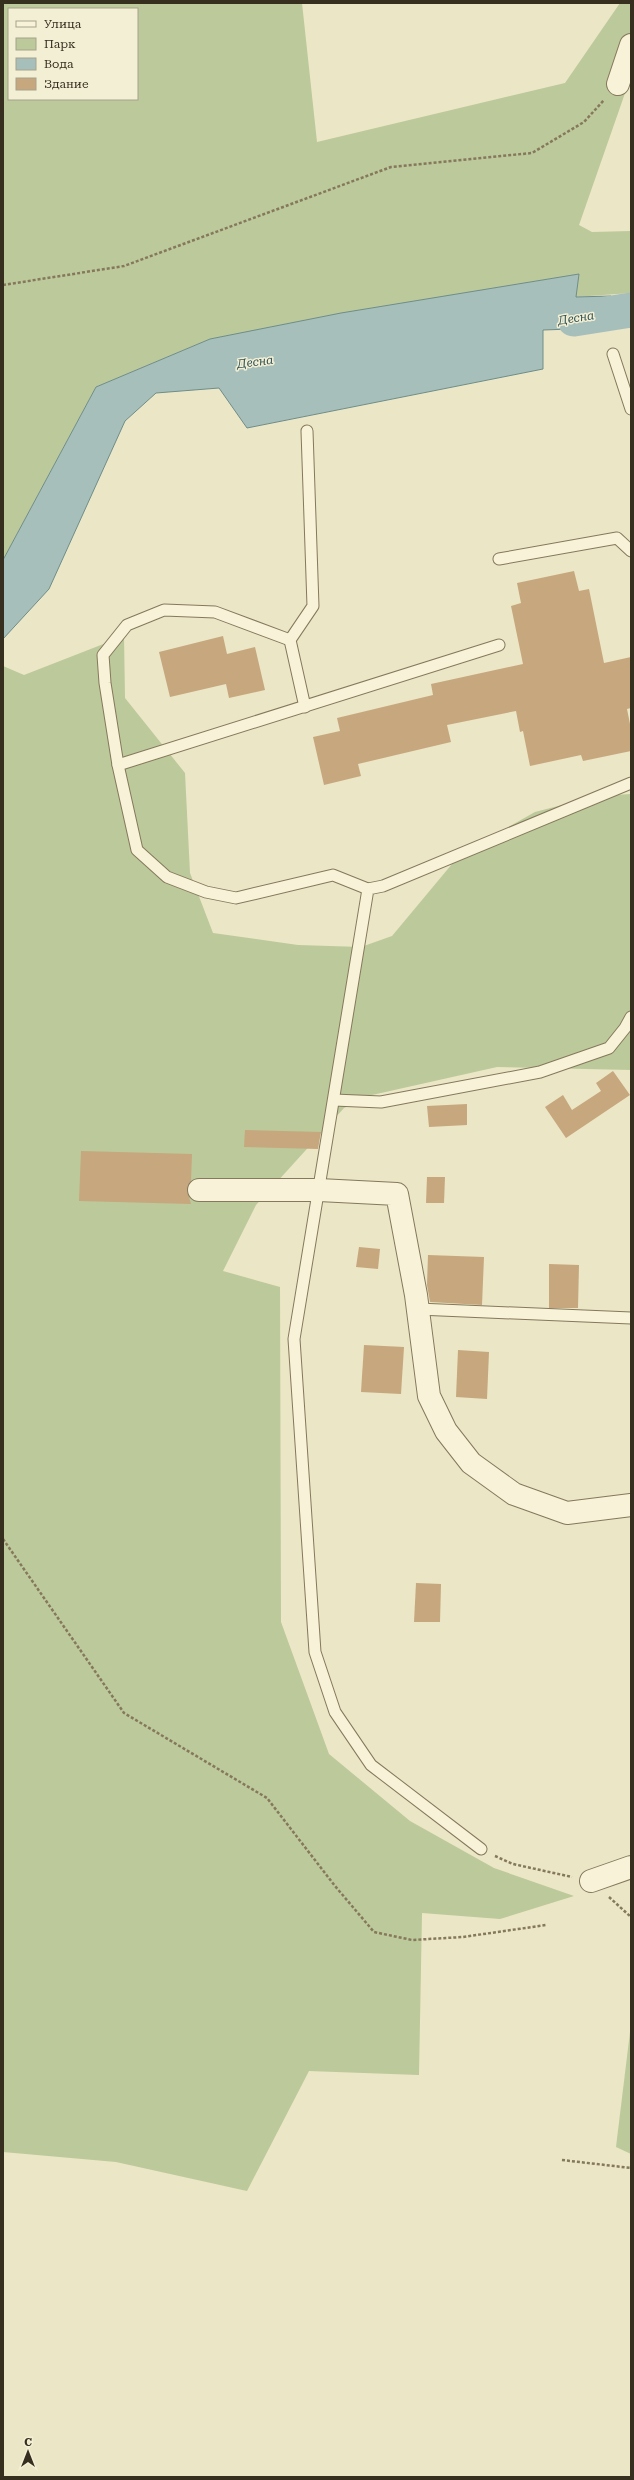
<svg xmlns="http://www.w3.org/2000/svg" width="634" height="2480" font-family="'Roboto Serif',serif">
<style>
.green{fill:#bcc99a;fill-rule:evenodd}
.water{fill:#a7bfbb;stroke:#6e8d8a}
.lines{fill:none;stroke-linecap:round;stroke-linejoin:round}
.river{stroke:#a7bfbb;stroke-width:35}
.building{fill:#c7a77e}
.service-casing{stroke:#85785c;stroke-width:13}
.minor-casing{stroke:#85785c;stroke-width:24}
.path{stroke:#85785c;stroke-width:2.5;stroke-dasharray:3 2;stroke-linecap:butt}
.service{stroke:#f7f2d8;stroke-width:11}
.minor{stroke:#f7f2d8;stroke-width:22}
.labels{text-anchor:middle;stroke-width:3;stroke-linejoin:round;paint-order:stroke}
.water-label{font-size:12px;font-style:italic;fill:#305255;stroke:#f3efd4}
</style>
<rect width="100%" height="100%" fill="#ebe6c5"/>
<g class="green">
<path d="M3 3H302L317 142 565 83 620 3H631V76L579 225 592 232 631 231V293L575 297 579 274 210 339 96 387 3 560ZM9 9H137V99H9Z"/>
<polygon points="124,636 125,698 185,773 190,873 213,933 298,945 361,947 392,936 452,864 478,844 535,812 597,796 631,794 631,1070 497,1067 372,1095 344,1108 256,1205 223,1271 280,1287 281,1622 329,1754 410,1821 494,1868 574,1896 500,1919 422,1913 419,2075 309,2071 247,2191 116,2162 3,2152 3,666 24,675"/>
<polygon points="631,2024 631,2154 616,2147"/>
</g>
<polygon class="water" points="579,274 576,297 611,296 630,327 543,330 543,369 247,428 219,388 156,393 125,421 49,589 3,639 3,560 96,387 210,339 341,313"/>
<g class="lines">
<polyline class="river" points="574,319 631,310"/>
</g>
<g class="building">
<polygon points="574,571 579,591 589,589 604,663 631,657 631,708 627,709 631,729 631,751 583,761 581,755 530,766 523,731 520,732 516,711 447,725 451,742 358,764 361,776 324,785 313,737 340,731 337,718 433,695 431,684 523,664 511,606 521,603 517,583"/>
<polygon points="223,636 227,654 255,647 265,690 229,698 226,684 170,697 159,652"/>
<polygon points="613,1071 630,1095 566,1138 545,1107 563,1095 572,1110 601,1091 596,1083"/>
<polygon points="467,1104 467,1125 429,1127 427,1106"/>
<polygon points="245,1130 321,1132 318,1149 244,1147"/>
<polygon points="81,1151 192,1154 191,1181 187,1190 191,1204 79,1201"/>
<polygon points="427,1177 445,1177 444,1203 426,1203"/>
<polygon points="359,1247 380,1249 378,1269 356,1267"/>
<polygon points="428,1255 484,1257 482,1305 430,1302 427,1285"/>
<polygon points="549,1264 579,1265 578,1308 549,1308"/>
<polygon points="364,1345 404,1347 401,1394 361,1392"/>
<polygon points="458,1350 489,1352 487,1399 456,1397"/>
<polygon points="416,1583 441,1584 440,1622 414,1622"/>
</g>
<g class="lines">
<defs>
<g id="service">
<polyline points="613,354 631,409"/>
<polyline points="499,559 617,538 631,551"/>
<polyline points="305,707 290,640 313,606 307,431"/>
<polyline points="118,765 105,683 103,655 127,625 164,610 215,612 290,640"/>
<polyline points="368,889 333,875 236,898 206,892 167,877 137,850 118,765 499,645"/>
<polyline points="334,1100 381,1102 540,1072 609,1048 625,1028 631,1017"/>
<polyline points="418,1309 631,1318"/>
<polyline points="481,1849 371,1765 335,1712 315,1652 294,1339 368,889 383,886 631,783"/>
</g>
<g id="minor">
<polyline points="618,84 631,45"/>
<polyline points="199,1190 319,1190 397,1194 416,1295 429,1396 446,1431 471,1463 514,1494 567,1513 631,1505"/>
<polyline points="591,1881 631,1867"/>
</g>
</defs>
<use href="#service" class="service-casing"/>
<use href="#minor" class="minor-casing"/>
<g class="path">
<polyline points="3,285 124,266 391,167 532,153 584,122 604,100"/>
<polyline points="3,1539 124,1713 267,1798 335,1886 374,1932 412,1940 463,1937 546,1925"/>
<polyline points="495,1856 513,1864 572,1877"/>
<polyline points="609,1897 631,1917"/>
<polyline points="562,2160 631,2168"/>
</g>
<use href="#service" class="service"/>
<use href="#minor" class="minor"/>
</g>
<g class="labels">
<g class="water-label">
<text transform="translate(576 318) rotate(-9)" y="4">Десна</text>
<text transform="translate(255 362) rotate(-7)" y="4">Десна</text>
</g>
</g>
<rect width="634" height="2480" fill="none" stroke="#362e1f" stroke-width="8"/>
<rect x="8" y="8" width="130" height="92" fill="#f3efd4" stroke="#a7a28c"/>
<rect x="16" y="21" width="20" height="6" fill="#f7f2d8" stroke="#a7a28c"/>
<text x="44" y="28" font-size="12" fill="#362e1f">Улица</text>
<rect x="16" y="38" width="20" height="12" fill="#bcc99a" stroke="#a7a28c"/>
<text x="44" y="48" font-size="12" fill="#362e1f">Парк</text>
<rect x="16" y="58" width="20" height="12" fill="#a7bfbb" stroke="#a7a28c"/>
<text x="44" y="68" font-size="12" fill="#362e1f">Вода</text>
<rect x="16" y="78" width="20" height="12" fill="#c7a77e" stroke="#a7a28c"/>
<text x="44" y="88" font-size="12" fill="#362e1f">Здание</text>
<g transform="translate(28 2452)" stroke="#f3efd4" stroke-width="3" paint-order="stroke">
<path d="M0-3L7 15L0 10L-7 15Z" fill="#362e1f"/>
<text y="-6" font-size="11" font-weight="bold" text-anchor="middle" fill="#362e1f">С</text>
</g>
</svg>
